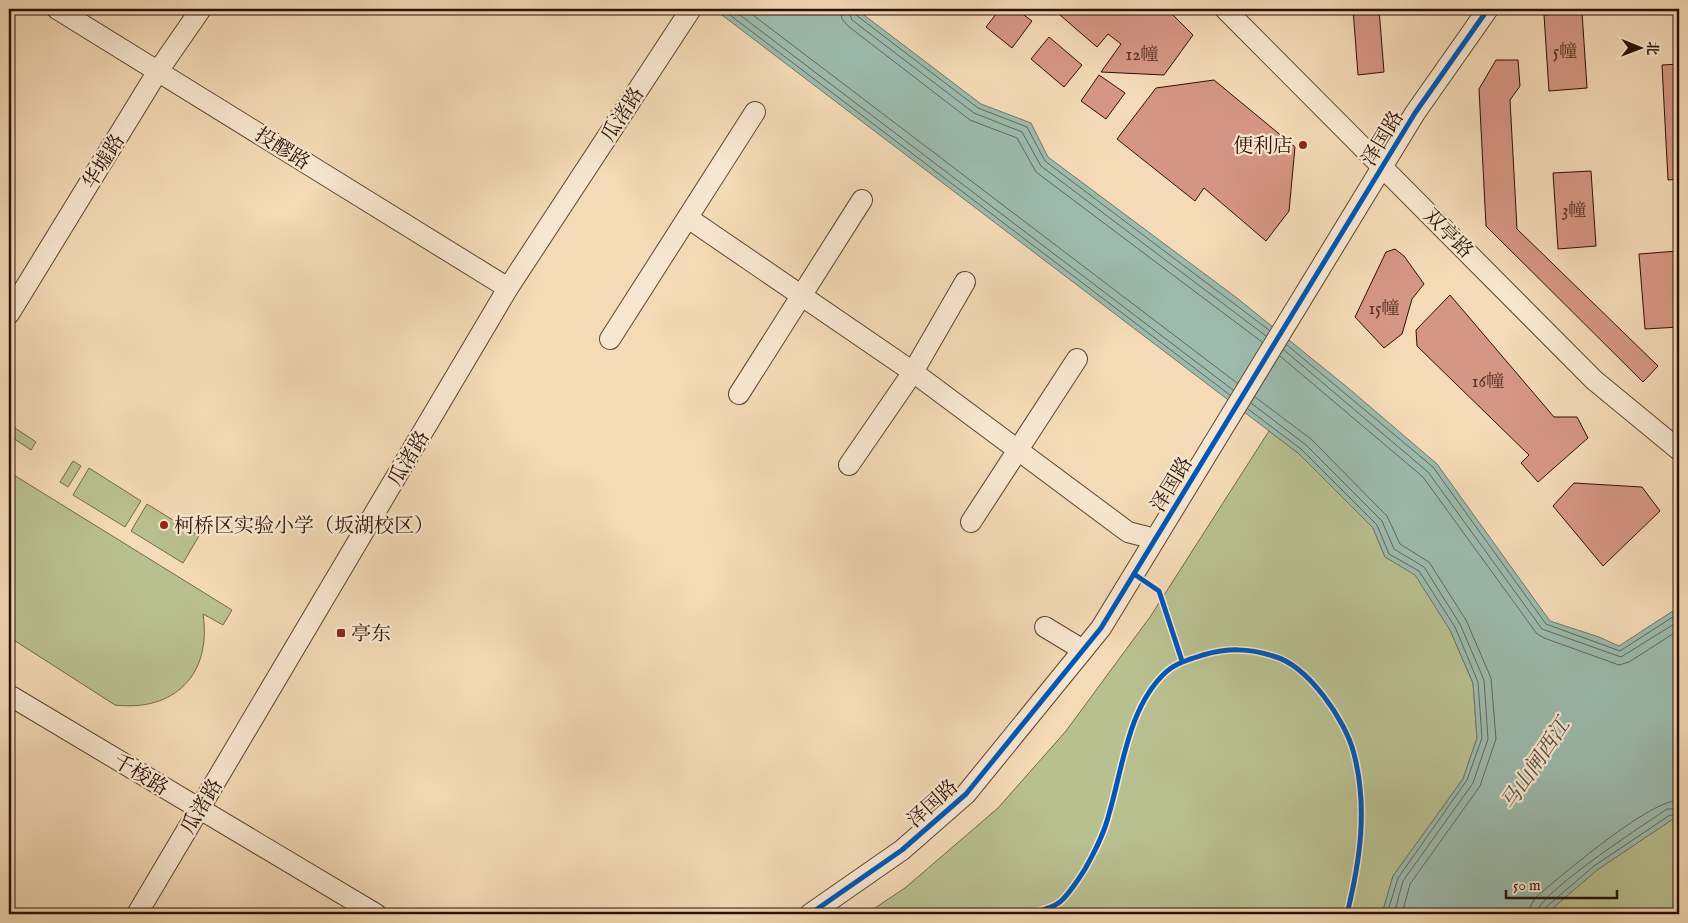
<svg xmlns="http://www.w3.org/2000/svg" width="1688" height="923" font-family="'IM FELL English','Noto Serif SC',serif">
<style>
.green{fill:#b9c090;stroke:#72684a}
.water{fill:#9cbbae;stroke:#6f776a}
.lines{fill:none;stroke-linecap:round;stroke-linejoin:round}
.shore{stroke:#646659;stroke-width:1}
.building{fill:#d69684;stroke:#2b1104}
.minor-casing{stroke:#5d4330;stroke-width:22}
.minor{stroke:#f8e7d0;stroke-width:20}
.cycleway-casing{stroke:#f8e7d0;stroke-width:8}
.cycleway{stroke:#0057b8;stroke-width:5}
.poi-dot{fill:#8f2418;stroke:#f8e7d0;stroke-width:2}
.labels{text-anchor:middle;stroke-width:4.5;stroke-linejoin:round;paint-order:stroke}
.number-label{font-size:18px;fill:#563224}
.street-label{font-size:20px;fill:#2b1104;stroke:#f8e7d0}
.poi-label{font-size:20px;fill:#2b1104;stroke:#f8e7d0;text-anchor:start}
.water-label{font-size:21px;font-style:italic;fill:#534c40;stroke:#f8e7d0}
</style>
<rect width="100%" height="100%" fill="#f4dab6"/>
<filter id="stains"><feTurbulence type="fractalNoise" baseFrequency=".004" numOctaves="4"/><feColorMatrix values="0 0 0 0 .2 0 0 0 0 .09 0 0 0 0 .02 0 0 0 .5 -.17"/></filter>
<radialGradient id="worn" r=".72"><stop offset=".6" stop-color="#630" stop-opacity="0"/><stop offset="1" stop-color="#630" stop-opacity=".3"/></radialGradient>
<g class="green">
<polygon points="15,428 36,442 31,450 10,436"/>
<polygon points="1269,431 1298,453 1373,528 1385,557 1415,574 1450,630 1473,683 1477,738 1463,779 1393,876 1382,914 866,914 905,888 998,808 1066,731 1150,617"/>
<polygon points="73,461 81,466 68,487 60,482"/>
<polygon points="89,468 141,501 125,527 73,495"/>
<path d="M9 472 232 610 223 625 203 614C212 674 175 712 115 705L9 637Z"/>
<polygon points="147,504 199,536 183,563 131,531"/>
<polygon points="1673,819 1679,821 1679,914 1546,914 1597,870"/>
</g>
<polygon class="water" points="714,9 856,9 981,104 1031,123 1048,157 1237,298 1347,387 1437,464 1550,621 1599,637 1619,646 1679,607 1679,821 1673,819 1597,870 1546,914 1382,914 1393,876 1463,779 1477,738 1473,683 1450,630 1415,575 1385,557 1373,528 1298,453"/>
<g class="lines">
<g class="shore">
<polyline points="722,9 1230,395"/>
<polyline points="732,9 1233,390"/>
<polyline points="745,9 1237,383"/>
<polyline points="840,9 842,19 848,26 970,120 1017,138 1036,172 1262,342"/>
<polyline points="848,9 852,20 974,113 1022,132 1041,166 1266,336"/>
<polyline points="854,9 856,15 978,108 1027,127 1045,161 1269,330"/>
<polyline points="1287,345 1433,467 1546,624 1620,651 1679,613"/>
<polyline points="1284,350 1428,472 1542,629 1621,657 1679,621"/>
<polyline points="1280,356 1423,477 1537,634 1544,638 1619,665 1629,662 1679,630"/>
<polyline points="1255,397 1311,439 1387,516 1400,544 1429,562 1466,620 1491,678 1496,739 1480,786 1410,884 1402,914"/>
<polyline points="1251,403 1306,445 1382,521 1394,549 1424,567 1460,624 1484,680 1488,739 1473,783 1403,881 1394,914"/>
<polyline points="1248,409 1301,449 1377,525 1389,554 1419,571 1455,627 1478,682 1482,738 1467,780 1398,878 1387,914"/>
<path d="M1529 914 1530 907 1535 898C1557 879 1654 796 1679 801"/>
<path d="M1536 914C1538 893 1645 824 1667 809H1679"/>
<polyline points="1543,914 1545,908 1594,866 1670,815 1679,816"/>
</g>
</g>
<g class="building">
<polygon points="1000,9 1016,9 1032,21 1012,48 986,27"/>
<polygon points="1053,9 1167,9 1193,35 1164,75 1101,72 1121,44 1108,34 1097,47"/>
<polygon points="1353,9 1379,9 1384,72 1358,75"/>
<polygon points="1582,12 1587,88 1549,91 1544,15"/>
<polygon points="1049,37 1082,65 1064,87 1031,59"/>
<polygon points="1496,60 1518,60 1520,86 1510,100 1517,229 1658,366 1643,382 1486,226 1479,89"/>
<polygon points="1679,64 1679,179 1668,180 1662,65"/>
<polygon points="1099,75 1125,93 1106,119 1081,101"/>
<polygon points="1214,80 1295,147 1289,211 1266,241 1204,188 1195,201 1117,139 1156,88"/>
<polygon points="1591,171 1596,246 1558,249 1553,173"/>
<polygon points="1395,249 1404,256 1424,284 1412,299 1402,334 1384,348 1355,317 1386,252"/>
<polygon points="1678,251 1679,327 1645,329 1639,254"/>
<polygon points="1450,295 1554,417 1577,417 1588,438 1538,482 1521,463 1529,455 1417,346 1416,330"/>
<polygon points="1574,483 1642,487 1660,511 1603,566 1553,506"/>
</g>
<g class="lines">
<defs>
<g id="minor">
<polyline points="57,9 508,288"/>
<polyline points="1225,9 1594,380 1679,450"/>
<polyline points="688,218 913,372 1128,532 1155,539"/>
<polyline points="9,314 158,71 201,9"/>
<polyline points="610,339 755,112"/>
<polyline points="739,394 862,200"/>
<polyline points="849,465 913,372 965,282"/>
<polyline points="971,522 1077,359"/>
<polyline points="1045,627 1083,650"/>
<polyline points="9,695 376,914"/>
<polyline points="137,914 508,288 691,9"/>
<polyline points="810,914 902,850 966,794 1101,628 1415,113 1488,9"/>
</g>
</defs>
<use href="#minor" class="minor-casing"/>
<use href="#minor" class="minor"/>
<defs>
<g id="cycleway">
<polyline points="1134,574 1159,591 1182,661"/>
<polyline points="810,914 902,850 966,794 1101,628 1415,113 1488,9"/>
<path d="M1028 914C1039 911 1051 909 1060 902 1070 893 1078 880 1085 869 1095 851 1104 834 1109 814 1123 767 1128 707 1166 672 1176 663 1190 659 1203 655 1228 648 1248 648 1273 656 1308 665 1346 721 1354 754 1368 808 1360 861 1347 914"/>
</g>
</defs>
<use href="#cycleway" class="cycleway-casing"/>
<use href="#cycleway" class="cycleway"/>
</g>
<g class="poi-dot">
<circle cx="1303" cy="145" r="5"/>
<circle cx="164" cy="525" r="5"/>
<rect x="336" y="628" width="10" height="10" rx="2.5"/>
</g>
<g class="labels">
<g class="number-label">
<text x="1565" y="57">5幢</text>
<text x="1142" y="60">12幢</text>
<text x="1574" y="216">3幢</text>
<text x="1384" y="314">15幢</text>
<text x="1488" y="387">16幢</text>
</g>
<g class="street-label">
<text transform="translate(622 114) rotate(-57)" y="7">瓜渚路</text>
<text transform="translate(1382 138) rotate(-59)" y="7">泽国路</text>
<text transform="translate(283 148) rotate(32)" y="7">投醪路</text>
<text transform="translate(103 161) rotate(-58)" y="7">华墟路</text>
<text transform="translate(1449 233) rotate(45)" y="7">双亭路</text>
<text transform="translate(408 458) rotate(-59)" y="7">瓜渚路</text>
<text transform="translate(1171 484) rotate(-59)" y="7">泽国路</text>
<text transform="translate(141 774) rotate(31)" y="7">千梭路</text>
<text transform="translate(932 803) rotate(-42)" y="7">泽国路</text>
<text transform="translate(201 806) rotate(-59)" y="7">瓜渚路</text>
</g>
<g class="poi-label">
<text x="1293" y="152" text-anchor="end">便利店</text>
<text x="174" y="532">柯桥区实验小学（坂湖校区）</text>
<text x="351" y="640">亭东</text>
</g>
<g class="water-label">
<text transform="translate(1535 764) rotate(-56)" y="7">马山闸西江</text>
</g>
</g>
<rect width="1688" height="923" fill="none" stroke="#f4dab6" stroke-width="30"/>
<rect x="10" y="10" width="1668" height="903" fill="none" stroke="#2b1104" stroke-width="2.5"/>
<rect x="15" y="15" width="1658" height="893" fill="none" stroke="#2b1104"/>
<g transform="translate(1640 48) rotate(91)" stroke="#f8e7d0" stroke-width="4" paint-order="stroke">
<path d="M0-4L9 19L0 12L-9 19Z" fill="#2b1104"/>
<text y="-8" font-size="14" font-weight="bold" text-anchor="middle" fill="#2b1104">北</text>
</g>
<path d="M1506 890v8h111v-8" fill="none" stroke="#2b1104" stroke-width="2.5"/>
<text x="1513" y="890" font-size="15" fill="#2b1104" stroke="#f8e7d0" stroke-width="4" paint-order="stroke">50 m</text>
<rect width="100%" height="100%" filter="url(#stains)"/>
<rect width="100%" height="100%" fill="url(#worn)"/>
</svg>
